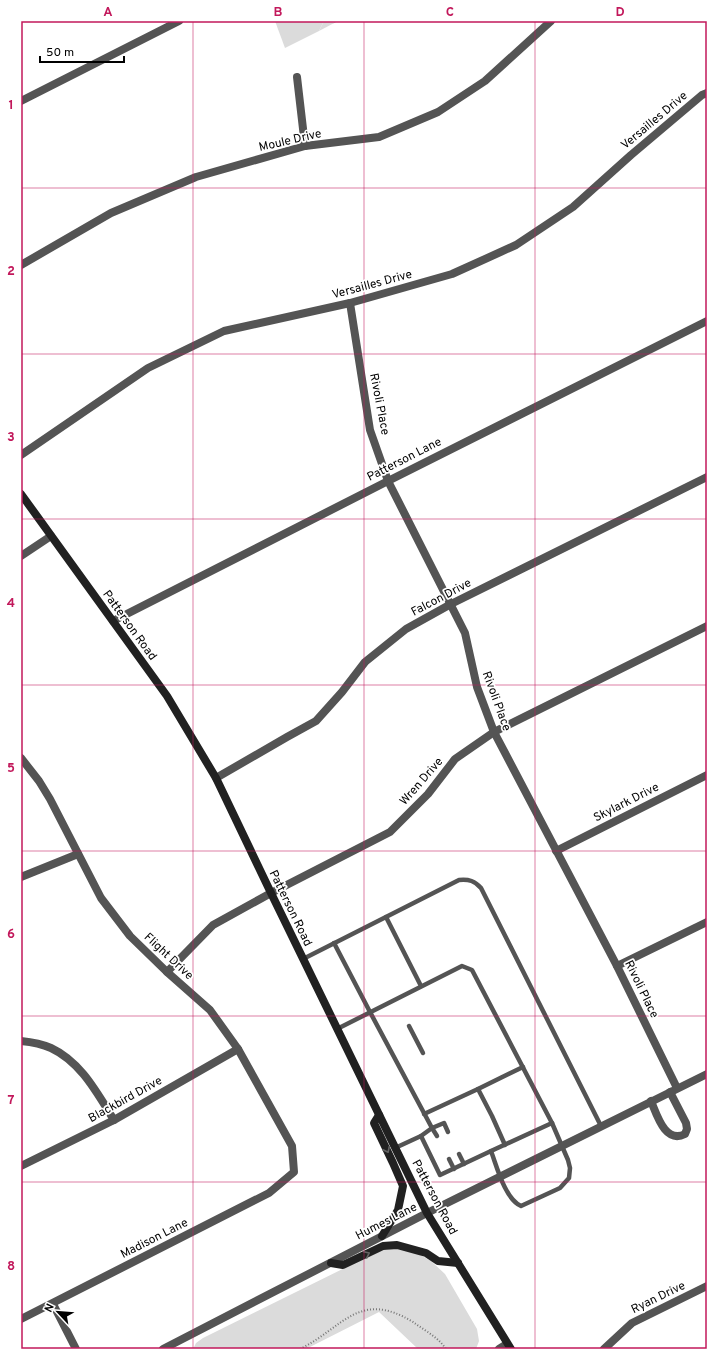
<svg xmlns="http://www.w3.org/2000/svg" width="728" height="1370" font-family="Overpass,sans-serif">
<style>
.green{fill:#dbdbdb}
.forest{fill:url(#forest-firs)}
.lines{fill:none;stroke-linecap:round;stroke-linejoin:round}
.path{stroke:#767676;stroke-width:2;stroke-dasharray:1 2;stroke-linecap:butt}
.service{stroke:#545454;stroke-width:4.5}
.minor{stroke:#545454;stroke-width:8}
.tertiary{stroke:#545454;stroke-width:8}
.secondary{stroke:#212121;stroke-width:8}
.oneway{stroke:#646464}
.grid{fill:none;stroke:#c2185b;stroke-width:1;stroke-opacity:0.55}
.labels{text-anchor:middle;stroke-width:3.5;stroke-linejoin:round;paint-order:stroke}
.street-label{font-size:12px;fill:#000;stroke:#fff}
.neatline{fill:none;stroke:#c2185b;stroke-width:1.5}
.grid-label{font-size:13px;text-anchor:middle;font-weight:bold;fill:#c2185b}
</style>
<defs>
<pattern id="forest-firs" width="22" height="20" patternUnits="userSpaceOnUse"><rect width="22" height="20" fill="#dbdbdb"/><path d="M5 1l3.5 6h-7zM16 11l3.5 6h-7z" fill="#bababa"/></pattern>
</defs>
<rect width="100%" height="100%" fill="#fff"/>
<g class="green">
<polygon points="275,21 324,21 319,31 285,48"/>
<polygon points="396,1248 413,1251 431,1261 445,1274 477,1329 479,1341 476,1349 418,1349 379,1312 306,1349 193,1349 196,1343 203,1338 379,1251"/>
</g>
<polygon class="forest" points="324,21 338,21 319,31"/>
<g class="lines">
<path class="path" d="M300 1349C343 1328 359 1289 413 1322 424 1330 438 1337 446 1349"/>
<g class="service">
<polyline points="386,917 421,986"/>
<polyline points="334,943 370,1012 432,1128 421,1136"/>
<path d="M303 959 459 880C469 879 475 881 481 888L601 1126"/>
<polyline points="409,1026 423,1053"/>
<path d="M337 1029 462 966 472 970 552 1123 568 1160 570 1168 569 1178 560 1188 521 1206C505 1199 497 1167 491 1151L440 1175 421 1136 395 1148"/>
<polyline points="478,1089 523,1067"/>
<polyline points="424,1114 478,1089 492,1116 505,1145"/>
<polyline points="437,1136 432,1128 444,1123 448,1132"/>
<polyline points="491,1151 552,1123"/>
<polyline points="459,1154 464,1164"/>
<polyline points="449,1159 454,1169"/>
</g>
<g class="minor">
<polyline points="297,77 305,146"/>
<polyline points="21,101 179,21"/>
<polyline points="21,265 111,213 196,177 305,146 379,137 438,112 485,81 551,21"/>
<polyline points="350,303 370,430 388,481 465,633 477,687 494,732 617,966 677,1088"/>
<polyline points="21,455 148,368 224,331 350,303 452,274 516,245 573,207 631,155 702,95 707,93"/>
<polyline points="21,556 51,536"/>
<polyline points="113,621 388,481 707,321"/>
<polyline points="21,758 39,781 50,799 101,898 130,936 167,972 210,1010 238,1049 292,1146 294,1172 269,1193 21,1319"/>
<polyline points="216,778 287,737 316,721 342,692 365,662 406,629 451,604 707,477"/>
<polyline points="556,851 707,775"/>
<polyline points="21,877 78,854"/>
<polyline points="617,966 707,922"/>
<polyline points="167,972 213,925 271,893 390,832 428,794 455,759 494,732 707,626"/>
<path d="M21 1041C31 1042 42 1044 51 1048 81 1062 97 1093 114 1120"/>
<path d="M651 1101C657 1115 665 1144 685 1134L687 1129 686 1123 670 1092"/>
<polyline points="21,1166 114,1120 238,1049"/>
<polyline points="427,1213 707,1074"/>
<polyline points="53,1304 76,1349"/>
<polyline points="499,1349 507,1344"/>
<polyline points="604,1349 632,1323 707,1286"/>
</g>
<polyline class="tertiary" points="163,1349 427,1213"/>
<g class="secondary">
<polyline points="21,494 167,696 216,778 271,893 427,1213 511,1349"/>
<polyline points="379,1115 374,1123 393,1163 403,1186 398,1210 382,1236"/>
<polyline points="331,1263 343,1265 383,1246 397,1245 426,1253 438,1261 458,1263"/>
</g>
</g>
<defs><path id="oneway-chevron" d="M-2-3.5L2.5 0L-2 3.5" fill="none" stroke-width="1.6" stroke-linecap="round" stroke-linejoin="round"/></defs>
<g class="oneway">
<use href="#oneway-chevron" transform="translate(387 1150) rotate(64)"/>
<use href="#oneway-chevron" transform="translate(367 1254) rotate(-25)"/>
</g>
<path class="grid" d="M193 21V1349M364 21V1349M535 21V1349M21 188H707M21 354H707M21 519H707M21 685H707M21 851H707M21 1016H707M21 1182H707"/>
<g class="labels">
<g class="street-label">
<text transform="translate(654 120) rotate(-40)" y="4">Versailles Drive</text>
<text transform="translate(290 140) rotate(-13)" y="4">Moule Drive</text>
<text transform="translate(372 284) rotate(-15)" y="4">Versailles Drive</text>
<text transform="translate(380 404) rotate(79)" y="4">Rivoli Place</text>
<text transform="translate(404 459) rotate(-27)" y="4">Patterson Lane</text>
<text transform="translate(441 597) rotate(-28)" y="4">Falcon Drive</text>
<text transform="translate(130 625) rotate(54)" y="4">Patterson Road</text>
<text transform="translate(497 701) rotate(70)" y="4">Rivoli Place</text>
<text transform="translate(421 781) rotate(-49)" y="4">Wren Drive</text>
<text transform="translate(626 802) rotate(-27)" y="4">Skylark Drive</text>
<text transform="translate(291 908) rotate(64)" y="4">Patterson Road</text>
<text transform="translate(169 956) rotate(43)" y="4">Flight Drive</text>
<text transform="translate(642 989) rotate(64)" y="4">Rivoli Place</text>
<text transform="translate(125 1099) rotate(-29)" y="4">Blackbird Drive</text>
<text transform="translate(435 1197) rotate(62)" y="4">Patterson Road</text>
<text transform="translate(386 1221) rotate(-27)" y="4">Humes Lane</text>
<text transform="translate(154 1238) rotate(-27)" y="4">Madison Lane</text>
<text transform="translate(658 1297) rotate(-26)" y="4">Ryan Drive</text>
</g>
</g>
<rect width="728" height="1370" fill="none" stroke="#ffffff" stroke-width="44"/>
<g transform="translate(58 1312) rotate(296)" stroke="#ffffff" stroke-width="3" paint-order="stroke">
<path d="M0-3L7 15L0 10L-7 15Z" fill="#000000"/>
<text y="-6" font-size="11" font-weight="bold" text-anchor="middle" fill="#000000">N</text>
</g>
<path d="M40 56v6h84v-6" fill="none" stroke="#000000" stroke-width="2"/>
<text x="46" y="56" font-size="12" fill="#000000" stroke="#ffffff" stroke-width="3" paint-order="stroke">50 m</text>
<rect x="22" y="22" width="684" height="1326" class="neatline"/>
<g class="grid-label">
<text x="108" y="16">A</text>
<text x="278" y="16">B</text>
<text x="450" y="16">C</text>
<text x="620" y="16">D</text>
<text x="11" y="109">1</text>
<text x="11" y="275">2</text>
<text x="11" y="441">3</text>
<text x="11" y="607">4</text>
<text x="11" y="772">5</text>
<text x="11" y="938">6</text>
<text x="11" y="1104">7</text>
<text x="11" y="1270">8</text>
</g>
</svg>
